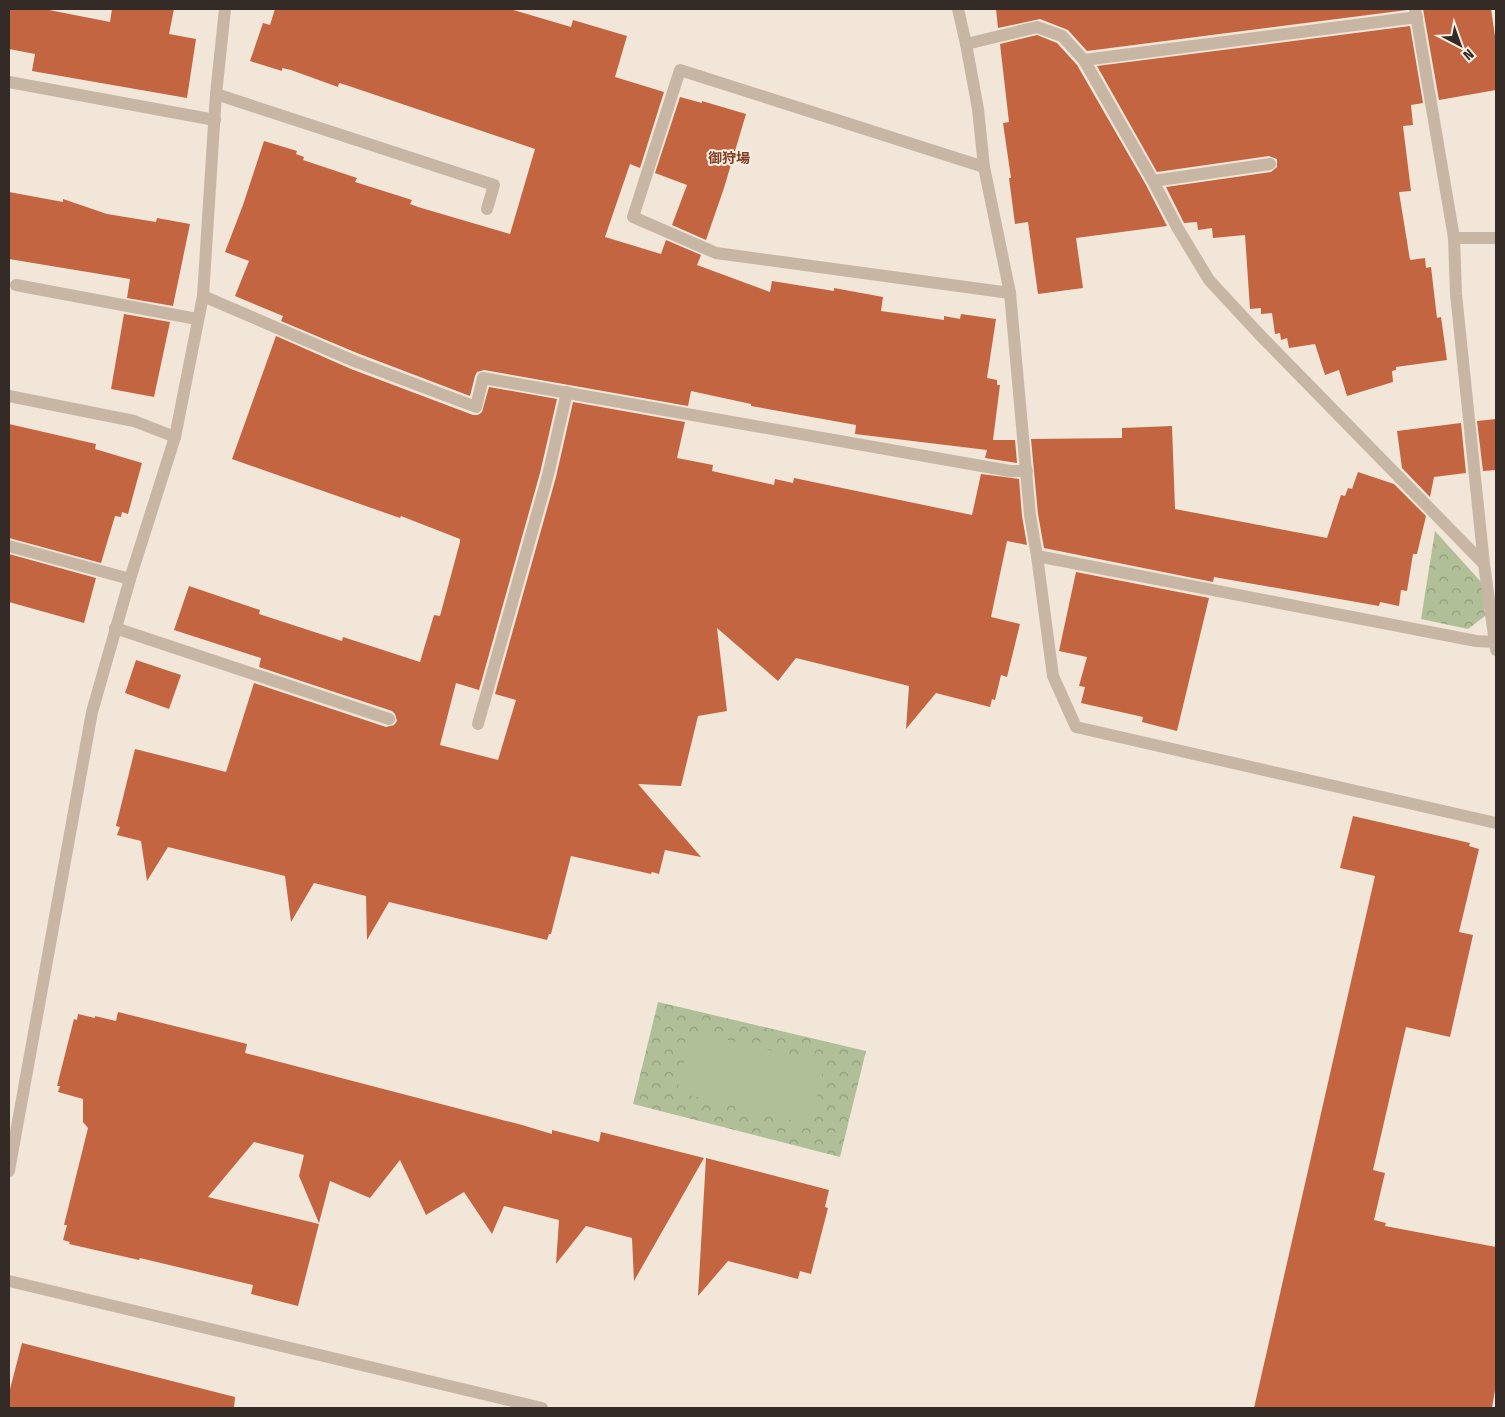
<svg xmlns="http://www.w3.org/2000/svg" width="1505" height="1417" font-family="'Fira Sans Condensed','Noto Sans JP',sans-serif">
<style>
.forest{fill:url(#forest-crowns)}
.pitch{fill:#b1bf99}
.building{fill:#c46542}
.lines{fill:none;stroke-linecap:round;stroke-linejoin:round}
.service{stroke:#c8b6a5;stroke-width:12}
.minor{stroke:#c8b6a5;stroke-width:12}
.labels{text-anchor:middle;stroke-width:4;stroke-linejoin:round;paint-order:stroke}
.neighbourhood-label{font-size:14px;font-weight:bold;fill:#823a20;stroke:#f9f0e4}
</style>
<defs>
<pattern id="forest-crowns" width="20" height="18" patternUnits="userSpaceOnUse" patternTransform="scale(1.25)"><rect width="20" height="18" fill="#b1bf99"/><path d="M2 6a3 3 0 1 1 6 0M12 15a3 3 0 1 1 6 0" fill="none" stroke="#919b7d"/></pattern>
</defs>
<rect width="100%" height="100%" fill="#f1e6d8"/>
<g class="forest">
<polygon points="1435,531 1482,583 1485,616 1468,629 1421,619"/>
<polygon points="658,1002 866,1051 840,1157 633,1104"/>
</g>
<polygon class="pitch" points="692,1031 825,1064 810,1125 677,1092"/>
<g class="building">
<polygon points="9,9 44,9 110,22 112,9 174,9 169,34 196,39 187,98 32,71 35,54 9,49"/>
<polygon points="275,9 510,9 571,27 573,20 627,36 615,77 664,92 640,168 630,164 605,237 661,254 666,240 701,255 697,265 770,292 772,281 834,291 834,288 883,297 881,311 944,320 944,316 960,319 961,314 996,319 987,378 997,380 997,385 1000,385 993,440 1015,440 1017,463 985,458 987,450 855,434 856,425 751,406 751,404 691,391 688,406 484,370 477,372 475,376 470,396 357,353 281,321 283,316 235,296 249,261 225,252 243,205 264,141 297,151 296,154 304,157 303,160 357,178 355,182 412,200 410,204 418,207 510,234 535,149 346,85 339,83 338,87 291,70 282,68 282,71 250,61 263,23 270,25"/>
<polygon points="996,9 1407,9 1407,10 1087,51 1068,30 1040,19 998,28"/>
<polygon points="1423,9 1491,9 1496,43 1496,90 1439,100"/>
<polygon points="1410,26 1423,103 1411,105 1413,125 1403,126 1411,191 1399,192 1410,260 1425,258 1426,268 1431,267 1437,318 1441,317 1447,360 1396,367 1396,370 1392,371 1393,382 1347,396 1339,370 1325,375 1315,344 1289,348 1287,338 1281,340 1280,333 1275,334 1272,313 1261,314 1261,308 1250,309 1245,235 1213,238 1212,228 1198,230 1197,222 1184,223 1166,187 1271,172 1277,167 1277,159 1269,156 1157,172 1097,66"/>
<polygon points="1037,35 1057,43 1077,65 1146,185 1167,226 1076,238 1083,288 1038,294 1028,222 1015,224 1009,178 1011,178 1003,123 1009,122 1000,44"/>
<polygon points="680,97 702,103 702,101 746,114 724,188 706,240 672,225 687,185 655,173"/>
<polygon points="9,192 63,202 63,199 107,214 156,222 157,218 190,224 173,306 127,298 130,279 9,259"/>
<polygon points="124,314 170,322 154,397 111,389"/>
<polygon points="276,336 351,369 473,415 478,415 482,412 489,387 557,399 540,473 479,690 456,683 440,745 498,760 516,700 495,694 556,477 573,402 685,422 677,458 713,465 712,471 774,485 775,479 793,483 794,478 972,515 981,474 1019,479 1022,516 1027,545 1007,541 991,617 1020,624 1007,677 1001,675 995,700 992,699 990,707 936,693 906,729 909,686 796,658 778,681 717,628 727,711 698,716 681,786 638,784 701,857 665,850 659,874 652,872 651,874 571,856 551,934 549,934 547,940 389,902 367,940 366,896 314,883 291,922 285,876 168,847 147,881 141,841 117,835 120,827 116,826 135,749 226,772 254,683 386,727 394,725 397,721 395,714 392,711 259,667 261,658 174,630 189,586 260,610 259,614 342,641 343,637 420,662 434,615 440,616 460,542 460,539 401,516 400,518 232,459"/>
<polygon points="1496,419 1496,470 1483,471 1477,421"/>
<polygon points="1461,423 1466,473 1434,477 1430,497 1402,468 1397,431"/>
<polygon points="9,424 96,444 95,449 142,463 128,514 122,512 121,517 115,516 101,563 9,538"/>
<polygon points="1172,426 1175,509 1327,538 1341,495 1345,496 1348,488 1352,489 1358,472 1394,484 1426,516 1417,554 1413,554 1407,591 1401,590 1399,606 1380,602 1379,606 1214,577 1213,582 1044,548 1038,514 1031,439 1122,438 1122,428"/>
<polygon points="9,554 96,578 84,623 9,602"/>
<polygon points="1076,572 1209,598 1177,731 1142,722 1143,717 1081,703 1085,687 1079,686 1087,657 1059,651"/>
<polygon points="136,660 181,675 169,709 125,693"/>
<polygon points="1353,816 1470,843 1469,846 1479,849 1459,932 1473,935 1450,1037 1406,1027 1373,1170 1385,1173 1374,1220 1386,1223 1385,1226 1496,1247 1496,1384 1492,1408 1254,1408 1375,876 1340,868"/>
<polygon points="118,1012 247,1044 245,1053 522,1125 552,1134 552,1130 599,1142 601,1132 704,1158 634,1281 632,1238 586,1226 556,1264 559,1220 504,1206 492,1234 464,1192 426,1215 400,1160 370,1198 330,1181 319,1223 299,1176 304,1155 254,1142 208,1197 319,1224 298,1306 251,1294 253,1285 140,1258 139,1260 69,1244 70,1242 63,1240 67,1225 64,1225 88,1128 83,1122 83,1099 58,1092 60,1086 57,1086 74,1019 77,1020 78,1014 95,1018 95,1016 116,1021"/>
<polygon points="706,1158 829,1190 825,1207 828,1208 811,1274 800,1271 798,1279 728,1261 698,1296"/>
<polygon points="22,1343 235,1397 234,1408 9,1408 9,1393"/>
</g>
<g class="lines">
<g class="service">
<polyline points="9,82 215,120"/>
<polyline points="1153,181 1270,164"/>
<polyline points="16,285 197,319"/>
<polyline points="9,546 130,579"/>
</g>
<g class="minor">
<polyline points="958,9 966,44 978,109 984,167 1010,293 1030,515 1037,556 1476,641 1496,642"/>
<polyline points="1415,9 1454,238 1456,294 1484,564 1496,650"/>
<polyline points="966,44 1037,27 1062,36 1084,60 1153,181 1177,227 1209,280 1260,335 1484,564"/>
<polyline points="1084,60 1417,17"/>
<polyline points="216,94 494,185 487,209"/>
<polyline points="984,167 680,70 633,217 716,253 1010,293"/>
<polyline points="1454,238 1496,238"/>
<polyline points="203,296 354,361 476,407 483,378 1010,471 1027,471"/>
<polyline points="9,396 134,421 175,437"/>
<polyline points="1037,556 1053,676 1076,727 1496,823"/>
<polyline points="115,628 389,719"/>
<polyline points="478,724 548,475 567,392"/>
<polyline points="9,1171 92,712 130,579 175,437 203,296 216,94 225,9"/>
<polyline points="9,1281 542,1408"/>
</g>
</g>
<g class="labels">
<g class="neighbourhood-label">
<text x="729" y="163">御狩場</text>
</g>
</g>
<rect width="1505" height="1417" fill="none" stroke="#342b26" stroke-width="20"/>
<g transform="translate(1460 45) rotate(139)" stroke="#f9f0e4" stroke-width="4" paint-order="stroke">
<path d="M0-4L9 19L0 12L-9 19Z" fill="#342b26"/>
<text y="-8" font-size="14" font-weight="bold" text-anchor="middle" fill="#342b26">N</text>
</g>
</svg>
